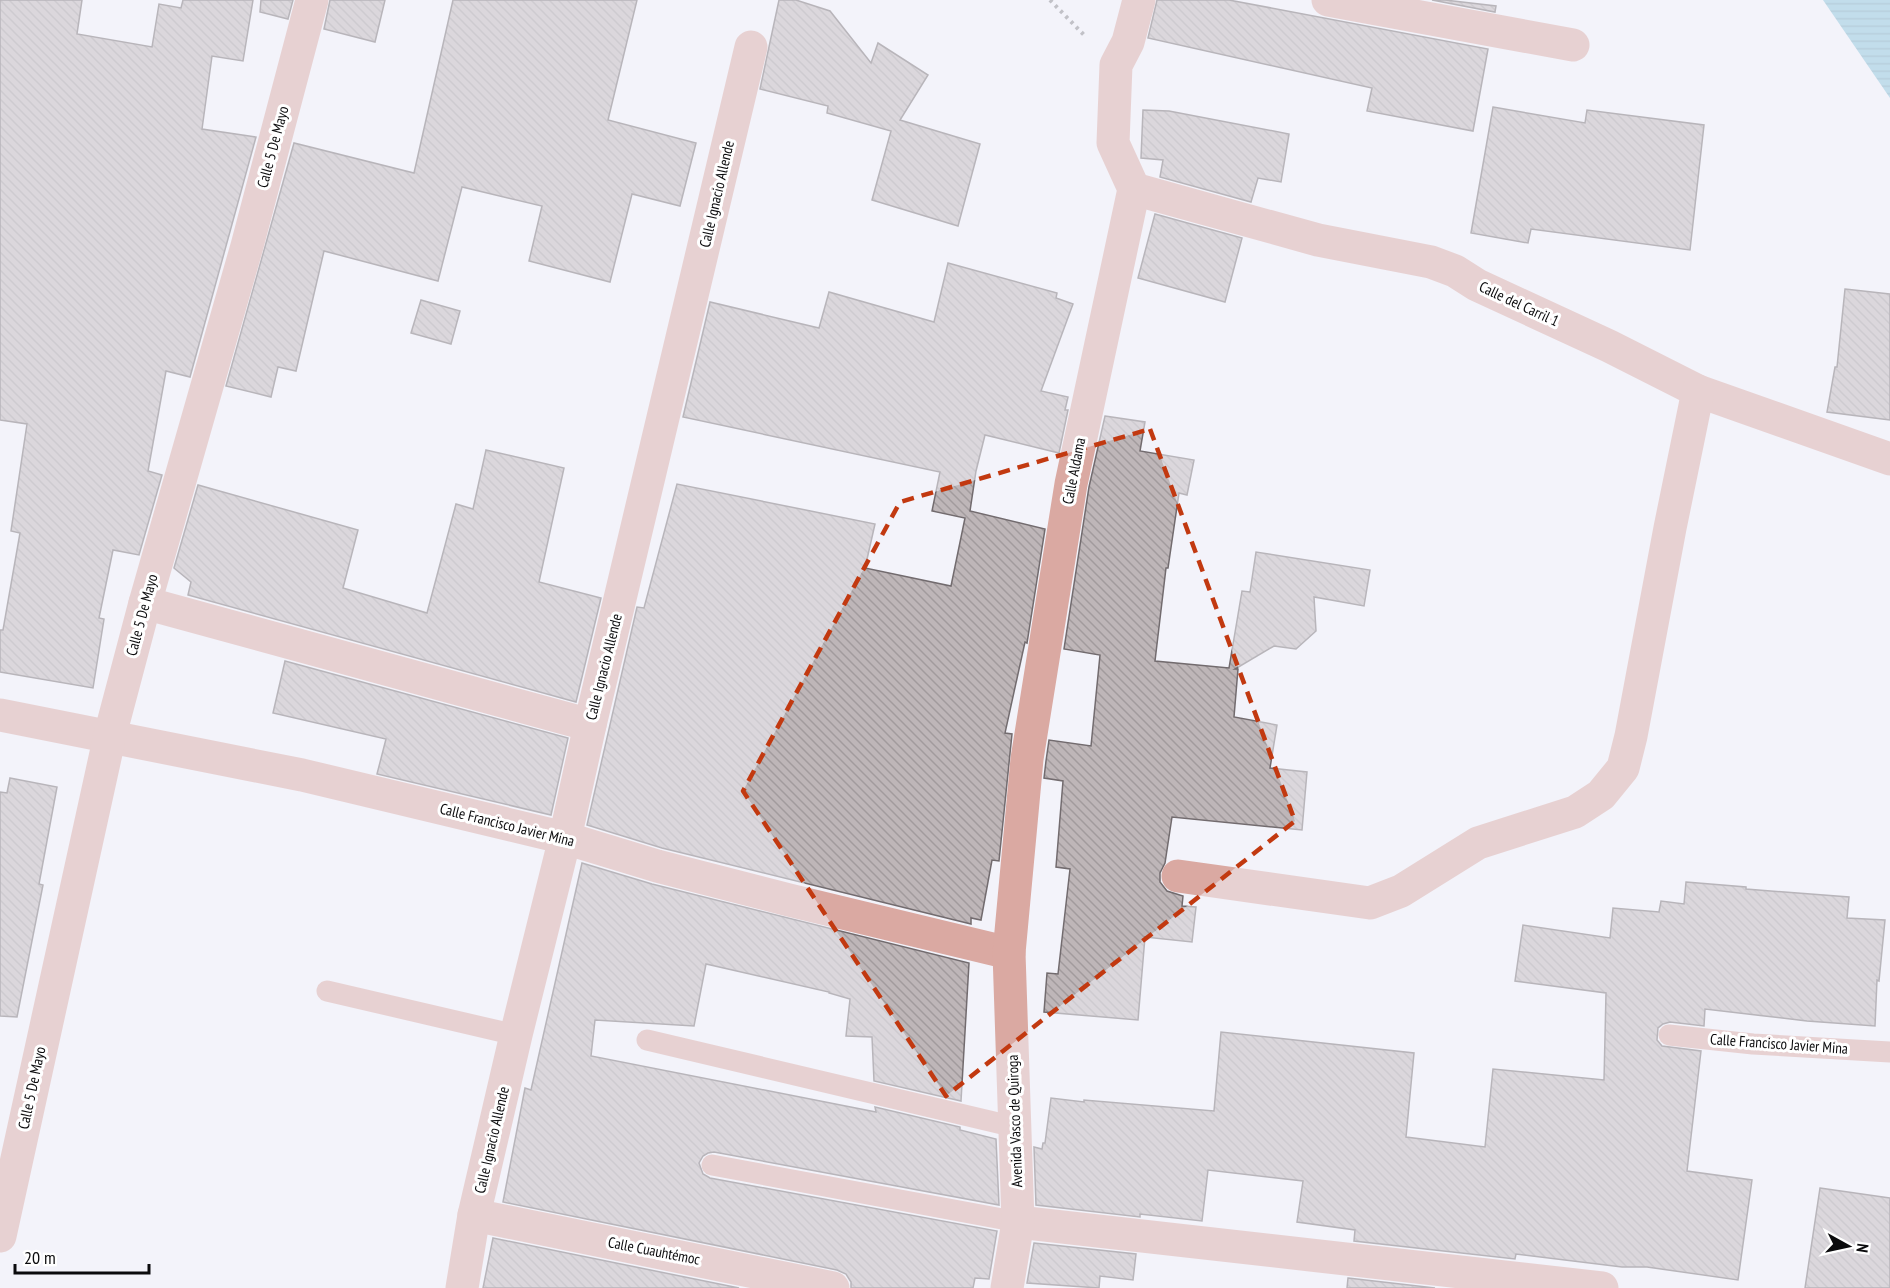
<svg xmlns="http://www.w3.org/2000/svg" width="1890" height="1288" font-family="'PT Sans Narrow',sans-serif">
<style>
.water{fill:url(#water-rules)}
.building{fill:url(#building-back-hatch);stroke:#726b6e;stroke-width:1.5}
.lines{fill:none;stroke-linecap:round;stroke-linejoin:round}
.path{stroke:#85858a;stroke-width:4;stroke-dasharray:3 4.5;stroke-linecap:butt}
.lane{stroke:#daa9a2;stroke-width:21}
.street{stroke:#daa9a2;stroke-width:33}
.marked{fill:none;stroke:#c23910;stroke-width:4.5;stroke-dasharray:12 8;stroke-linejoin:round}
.labels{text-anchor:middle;stroke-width:6;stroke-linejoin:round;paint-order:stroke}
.street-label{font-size:15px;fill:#0b0b0d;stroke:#fff}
</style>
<defs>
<pattern id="water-rules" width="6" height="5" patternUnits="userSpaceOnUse" patternTransform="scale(1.5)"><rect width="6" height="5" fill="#87c3da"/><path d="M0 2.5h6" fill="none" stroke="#73a6ba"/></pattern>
<pattern id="building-back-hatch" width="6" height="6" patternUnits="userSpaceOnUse" patternTransform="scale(1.5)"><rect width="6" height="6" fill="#beb6b8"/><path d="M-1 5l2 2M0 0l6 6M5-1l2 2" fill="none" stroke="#a29b9d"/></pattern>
</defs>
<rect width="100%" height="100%" fill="#f3f3fa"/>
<polygon class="water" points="1823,0 1890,0 1890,98"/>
<g class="building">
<polygon points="0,0 82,0 77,34 152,47 159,4 181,8 183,0 253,0 243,61 212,56 202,129 256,137 190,377 166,371 148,471 162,475 139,555 113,550 99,618 104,619 93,688 0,672 0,630 3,630 20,533 11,531 27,424 0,420"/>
<polygon points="261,0 293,0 288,19 260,12"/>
<polygon points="330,0 385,0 375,42 324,29"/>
<polygon points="453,0 637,0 608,120 696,143 680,206 632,194 610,282 529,261 542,206 462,187 438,281 324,251 296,371 278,367 271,397 226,386 294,143 414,173"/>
<polygon points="779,0 796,0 830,11 871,63 878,43 928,75 900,120 980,144 958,226 872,200 891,131 827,113 828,106 760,89"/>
<polygon points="1157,0 1229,0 1488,49 1473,131 1367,111 1372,88 1148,38"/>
<polygon points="1432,0 1445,0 1496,6 1495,12"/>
<polygon points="1493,107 1585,123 1587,110 1704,125 1690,250 1531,229 1528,243 1471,233"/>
<polygon points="1143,110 1169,111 1289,134 1281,182 1258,178 1251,202 1160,177 1163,160 1141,158"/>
<polygon points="1155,214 1242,238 1225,302 1138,278"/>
<polygon points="948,263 1057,293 1056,298 1073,304 1041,391 1068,397 1065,410 1068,410 1059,453 985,435 976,471 970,511 1045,529 1027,643 1025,642 1005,733 1012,734 999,861 992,860 981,920 971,918 971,924 662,848 587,825 637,607 644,608 677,484 875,524 865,568 951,586 965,518 932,511 940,472 683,417 710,302 819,328 829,292 934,322"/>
<polygon points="1845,289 1890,294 1890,420 1827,412 1835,367 1837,367"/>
<polygon points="421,300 460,311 451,344 411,333"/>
<polygon points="1105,416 1145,422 1140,451 1194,460 1187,495 1179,493 1168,568 1166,568 1155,661 1229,668 1242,591 1250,592 1256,552 1370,570 1364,606 1314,597 1316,631 1296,649 1274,646 1235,669 1238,669 1234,717 1277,725 1270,768 1307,772 1302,830 1172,817 1165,863 1160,873 1160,882 1167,891 1183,896 1182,906 1196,907 1192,942 1145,937 1138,1020 1044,1012 1047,973 1058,974 1070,869 1056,867 1063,781 1044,778 1046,761 1049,740 1091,746 1100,655 1064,649 1089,487"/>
<polygon points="486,450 564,468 539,582 601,598 576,702 188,595 191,582 174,568 198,485 358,530 343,588 427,613 456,504 473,509"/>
<polygon points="285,661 568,738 551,815 377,774 386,739 273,713"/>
<polygon points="10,778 57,787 39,884 43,885 17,1017 0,1016 0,792 7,793"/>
<polygon points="582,863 652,884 969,963 961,1101 874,1081 872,1037 846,1036 850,999 829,993 829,992 706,964 694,1026 595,1020 591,1056 876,1112 875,1107 960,1127 960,1130 996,1139 999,1205 714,1152 708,1153 703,1156 699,1163 703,1174 710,1178 997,1231 989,1279 975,1278 973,1288 851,1288 851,1282 846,1274 837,1270 503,1202 525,1088 531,1090"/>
<polygon points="1686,882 1746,887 1746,889 1849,897 1847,918 1885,920 1879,981 1877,980 1875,1026 1807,1021 1705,1009 1704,1026 1670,1022 1663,1024 1658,1028 1657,1040 1662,1046 1701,1051 1687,1171 1752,1180 1738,1280 1647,1267 1622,1267 1516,1254 1515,1259 1354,1241 1355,1230 1297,1222 1303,1181 1208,1170 1202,1221 1140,1214 1140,1217 1036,1205 1034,1147 1042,1149 1043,1143 1045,1143 1051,1098 1084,1102 1084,1100 1214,1111 1221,1032 1414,1053 1406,1137 1485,1147 1493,1069 1604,1080 1606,993 1515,981 1523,925 1610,938 1613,908 1659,912 1661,901 1684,904"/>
<polygon points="1820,1188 1890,1198 1890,1288 1805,1288"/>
<polygon points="493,1238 739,1288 483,1288"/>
<polygon points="1034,1243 1136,1254 1133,1280 1100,1276 1099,1288 1027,1283"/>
<polygon points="1348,1278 1435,1288 1347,1288"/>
</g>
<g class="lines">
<polyline class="path" points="1050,0 1085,36"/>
<g class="lane">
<polyline points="327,991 516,1035"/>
<polyline points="1669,1035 1753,1044 1890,1052"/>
<polyline points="647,1040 1015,1127"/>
<polyline points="712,1165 1018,1222"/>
</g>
<g class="street">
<polyline points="1328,0 1573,45"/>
<polyline points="1134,189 1318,240 1431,262 1455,271 1477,285 1609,346 1698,391 1890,459"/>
<polyline points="145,603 590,725"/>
<polyline points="0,715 302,775 565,838 657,866 789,900 1009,953"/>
<polyline points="1178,876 1370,903 1401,891 1478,843 1575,812 1601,795 1623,768 1631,736 1670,528 1698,391"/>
<polyline points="474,1215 833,1288"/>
<polyline points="1018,1222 1602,1288"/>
<polyline points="0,1236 110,735 145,603 247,246 312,0"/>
<polyline points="462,1288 474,1215 516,1035 565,838 590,725 751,47"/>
<polyline points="1007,1288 1018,1222 1009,953 1027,759 1071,484 1134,189 1113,143 1116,65 1128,42 1139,0"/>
</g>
</g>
<path d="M0 0H1890V1288H0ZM1150 429 1295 821 946 1096 743 791 900 502Z" fill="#f3f3fa" fill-opacity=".55" fill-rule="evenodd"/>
<path class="marked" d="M1150 429 1295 821 946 1096 743 791 900 502Z"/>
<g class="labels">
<g class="street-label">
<text transform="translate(273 147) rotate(-75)" y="5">Calle 5 De Mayo</text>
<text transform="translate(717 194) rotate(-77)" y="5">Calle Ignacio Allende</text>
<text transform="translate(1519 304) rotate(25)" y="5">Calle del Carril 1</text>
<text transform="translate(1074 471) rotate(-79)" y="5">Calle Aldama</text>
<text transform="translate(142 615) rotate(-75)" y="5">Calle 5 De Mayo</text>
<text transform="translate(604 667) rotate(-76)" y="5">Calle Ignacio Allende</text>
<text transform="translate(507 825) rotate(14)" y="5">Calle Francisco Javier Mina</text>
<text transform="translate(1779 1044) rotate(4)" y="5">Calle Francisco Javier Mina</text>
<text transform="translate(32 1088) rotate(-78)" y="5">Calle 5 De Mayo</text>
<text transform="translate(1015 1121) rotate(-92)" y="5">Avenida Vasco de Quiroga</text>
<text transform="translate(492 1140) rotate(-77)" y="5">Calle Ignacio Allende</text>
<text transform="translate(654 1251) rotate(11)" y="5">Calle Cuauhtémoc</text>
</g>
</g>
<g transform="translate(1848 1246) rotate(98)" stroke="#ffffff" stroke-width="4.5" paint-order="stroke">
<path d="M0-4.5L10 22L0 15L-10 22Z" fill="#0b0b0d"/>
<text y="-9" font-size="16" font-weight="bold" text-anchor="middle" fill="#0b0b0d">N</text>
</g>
<path d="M15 1264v9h134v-9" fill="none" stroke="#0b0b0d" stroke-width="3"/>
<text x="24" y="1264" font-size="18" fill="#0b0b0d" stroke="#ffffff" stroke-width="4.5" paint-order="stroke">20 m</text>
</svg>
